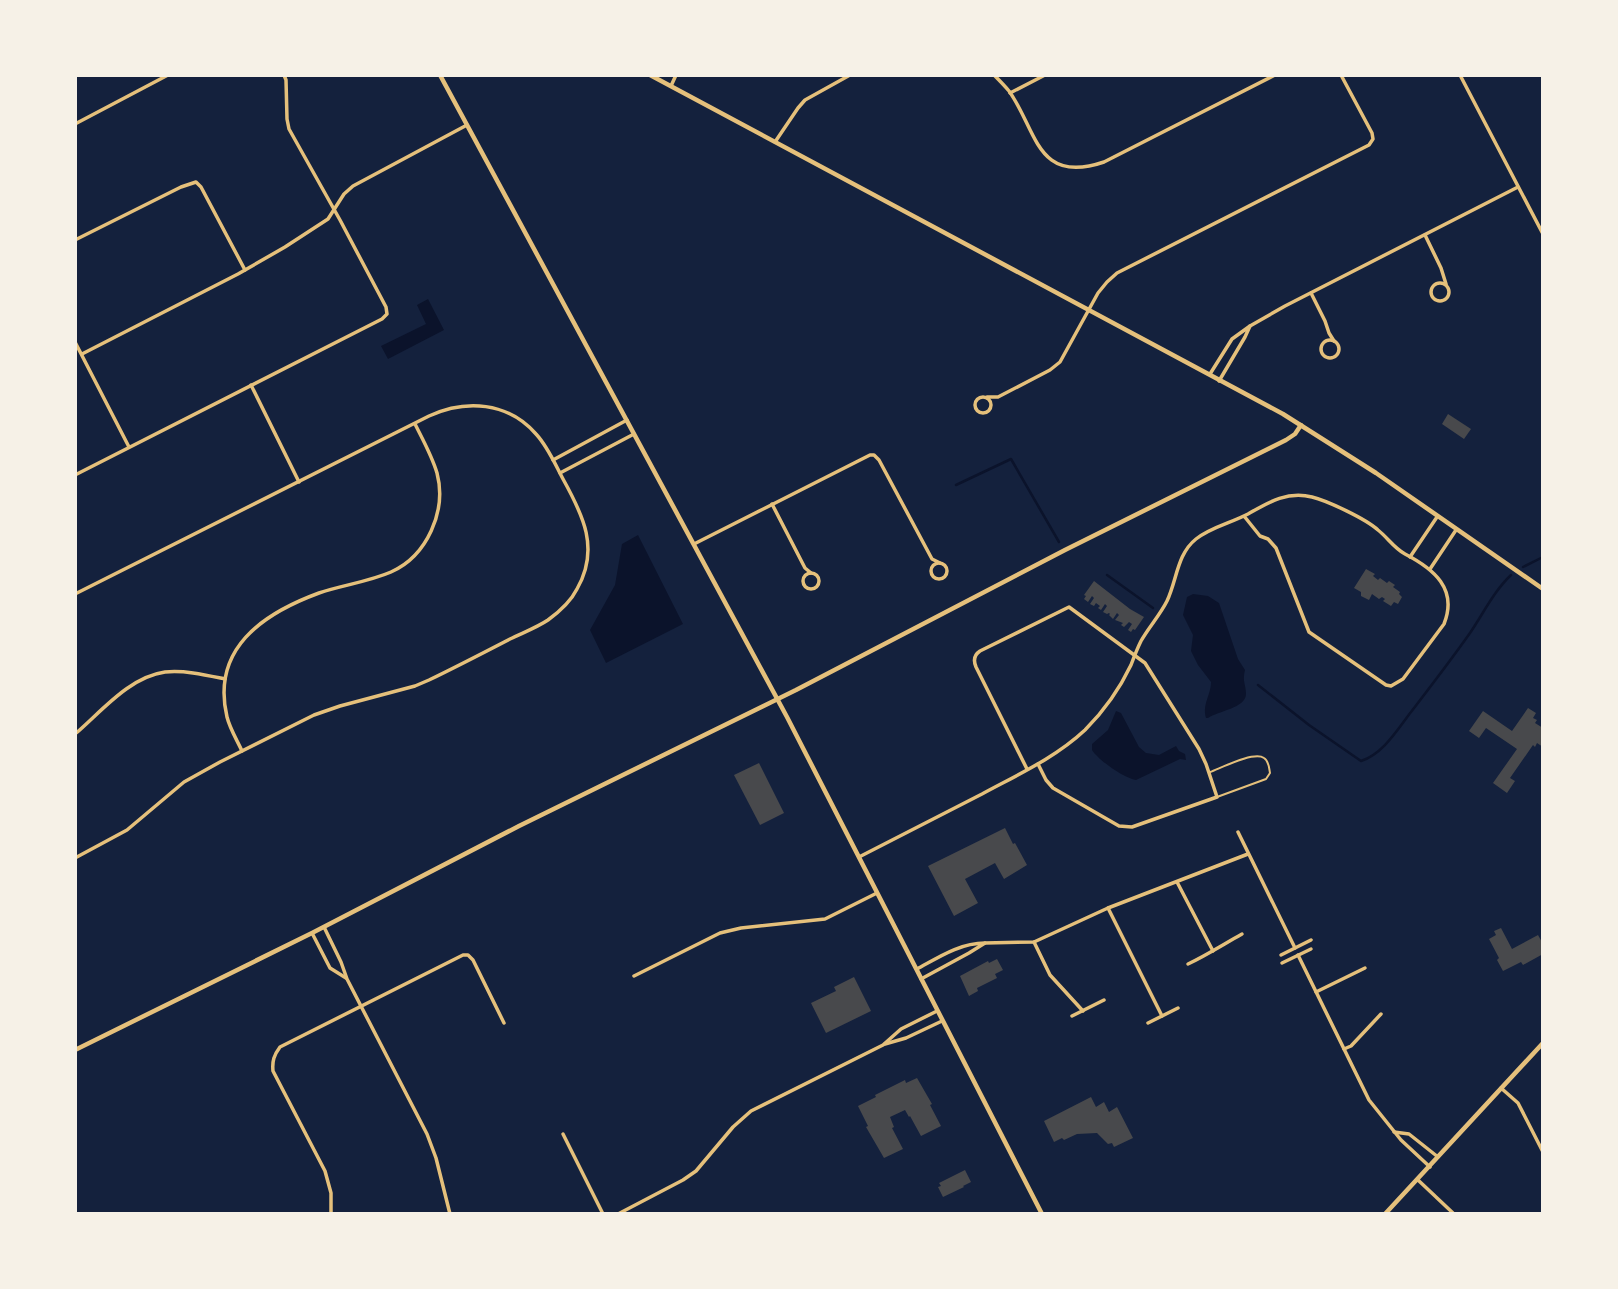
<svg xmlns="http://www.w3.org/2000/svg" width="1618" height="1289" font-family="Rubik,sans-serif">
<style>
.water{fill:#0b132b}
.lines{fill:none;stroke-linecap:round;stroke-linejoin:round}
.stream{stroke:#0b132b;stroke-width:2.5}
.building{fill:#48494c}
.service{stroke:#e5c07b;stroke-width:2}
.minor{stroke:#e5c07b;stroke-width:3.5}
.tertiary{stroke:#e5c07b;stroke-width:4.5}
.secondary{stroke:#e5c07b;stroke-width:4.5}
</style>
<rect width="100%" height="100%" fill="#14213d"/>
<g class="water">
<polygon points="428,299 444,330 388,359 381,346 426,324 417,305"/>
<polygon points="638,535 683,624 606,663 590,630 615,585 622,544"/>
<path d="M1193 594 1208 596 1219 603 1238 659 1245 670C1242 682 1246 684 1246 694 1246 708 1218 711 1208 718H1206C1202 704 1211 695 1211 682L1198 665 1191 651 1193 635 1183 615 1187 597Z"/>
<path d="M1116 711 1121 713 1139 747 1146 753 1159 755 1176 746 1179 751 1185 754 1186 760 1180 759 1136 780C1124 778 1098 760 1092 750V744L1108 730Z"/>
</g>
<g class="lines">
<g class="stream">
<polyline points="956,485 1011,459 1059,542"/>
<polyline points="1523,567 1543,557"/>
<polyline points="1107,575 1153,608"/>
<path d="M1258 685 1309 725 1361 761C1383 754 1397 730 1411 712 1431 686 1451 660 1470 633 1483 614 1494 591 1511 575"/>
</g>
</g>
<g class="building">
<polygon points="1448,414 1471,429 1464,439 1442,424"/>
<polygon points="1366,569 1375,574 1373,576 1378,580 1380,578 1387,583 1389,581 1395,585 1393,587 1400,592 1399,594 1402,597 1398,604 1394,602 1391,606 1383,601 1385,599 1382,597 1379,599 1372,594 1369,600 1361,596 1361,592 1354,588"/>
<polygon points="1094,581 1130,609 1144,617 1135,630 1133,629 1131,632 1128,630 1132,624 1129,622 1124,627 1121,625 1123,623 1115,620 1119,615 1117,613 1113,619 1109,615 1110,614 1109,613 1107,614 1103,612 1107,606 1105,604 1101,610 1098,608 1100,606 1096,603 1094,606 1090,604 1094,598 1092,596 1088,602 1084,599 1086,596 1084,595"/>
<polygon points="1528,708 1536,713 1533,718 1537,720 1535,723 1543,728 1543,747 1537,743 1535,747 1533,745 1510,778 1515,781 1507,793 1493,783 1517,749 1486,728 1479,738 1469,731 1483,711 1512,731"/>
<polygon points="759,763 784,813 760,825 734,775"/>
<polygon points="1005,828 1013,844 1015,843 1027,865 1004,879 995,863 965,879 978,903 954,916 928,866"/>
<polygon points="1501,928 1512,949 1538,935 1543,944 1543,954 1523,965 1521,962 1503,971 1497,960 1499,958 1489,939 1496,935 1494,931"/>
<polygon points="997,959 1003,970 995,974 997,978 977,988 978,991 969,996 960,976 988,961 989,963"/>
<polygon points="854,977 871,1011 826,1033 811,1003 836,991 834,987"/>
<polygon points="917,1078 932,1104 930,1105 941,1126 921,1136 910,1116 909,1117 905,1110 890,1117 894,1127 892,1128 903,1149 884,1158 866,1127 868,1126 858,1106 876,1097 875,1095 905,1080 906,1083"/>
<polygon points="1091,1097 1096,1107 1104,1102 1109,1112 1117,1107 1133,1138 1114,1147 1112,1143 1108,1144 1097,1133 1077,1134 1064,1140 1062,1138 1054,1142 1044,1121"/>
<polygon points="965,1170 971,1182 963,1186 964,1187 943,1197 938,1187 941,1186 939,1183"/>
</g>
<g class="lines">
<path class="service" d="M1210 772C1221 768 1254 751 1264 758 1269 761 1269 768 1270 773L1266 779 1217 797"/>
<g class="minor">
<path d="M994 75C999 80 1004 85 1009 91 1037 130 1036 185 1104 162L1275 75"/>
<polyline points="1460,75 1543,234"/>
<polyline points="671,86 676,75"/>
<polyline points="1010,93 1045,75"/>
<polyline points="75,124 168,75"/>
<polyline points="775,142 798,108 805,100 850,75"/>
<polyline points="1425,235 1441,268 1446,284"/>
<polyline points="75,240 181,187 196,182 201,187 245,270"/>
<circle cx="1440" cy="292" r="9"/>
<polyline points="1311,293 1325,321 1329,333 1334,341"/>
<polyline points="1250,326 1285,306 1518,187"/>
<circle cx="1330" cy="349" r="9"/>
<polyline points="75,342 129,447"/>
<polyline points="82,354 238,274 285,247 328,219 344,194 353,186 467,125"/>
<polyline points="1210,374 1232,339 1250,326 1245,337 1219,381"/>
<polyline points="251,385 299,482"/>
<circle cx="983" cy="405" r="8"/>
<polyline points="987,397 998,397 1050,370 1060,362 1098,293 1107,282 1117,273 1369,145 1373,139 1372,133 1341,75"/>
<polyline points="553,460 627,420"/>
<polyline points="560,473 634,434"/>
<polyline points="75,475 382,319 387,314 386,307 340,220 289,129 287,119 286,80 284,75"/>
<polyline points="772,504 805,568 811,573"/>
<polyline points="694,544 870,455 874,455 879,460 932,559 940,563"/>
<polyline points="1410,557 1437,517"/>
<circle cx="939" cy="571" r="8"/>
<polyline points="1430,569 1456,530"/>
<circle cx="811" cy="581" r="8"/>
<path d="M75 594 429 416C466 399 508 402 536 434 548 447 555 464 563 479 583 515 600 549 577 589 571 601 559 612 548 620 536 628 522 633 510 639 483 653 456 667 429 680L415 686 340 706 314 715 220 762 184 782 127 830 75 858"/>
<path d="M75 734C101 712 129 677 165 672 185 670 206 675 225 679"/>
<path d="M242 751C237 740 230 729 227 717 211 649 262 614 319 593 342 585 368 582 391 572 427 556 447 511 437 473 432 456 423 440 415 424"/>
<path d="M1027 769 976 667C973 660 974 655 980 651L1069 607 1145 663 1199 749 1206 764 1217 797 1132 827 1119 826 1053 788 1046 780 1038 764"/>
<polyline points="1238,832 1295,948"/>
<path d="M859 857C900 836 941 815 982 794 1017 775 1055 758 1085 730 1103 712 1120 688 1131 665 1134 657 1137 649 1141 641 1149 627 1160 615 1167 601 1177 580 1177 554 1196 539 1211 527 1231 523 1248 514 1269 502 1287 491 1312 497 1328 501 1366 519 1378 530 1388 538 1394 548 1405 554 1434 569 1458 589 1444 624L1403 679 1391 686 1386 685 1309 632 1276 548 1268 539 1260 536 1244 516"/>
<polyline points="1177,882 1213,951"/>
<polyline points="1108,908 1162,1016"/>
<polyline points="324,927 341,962 347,979 427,1134 436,1158 450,1214"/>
<polyline points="312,933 330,968 346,978"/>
<polyline points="1034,942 1050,975 1083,1011"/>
<polyline points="985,943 1034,942 1108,908 1248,854"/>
<polyline points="1281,955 1311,940"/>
<polyline points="1298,955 1369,1100 1401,1140 1430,1167"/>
<polyline points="1282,963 1311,949"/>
<path d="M1188 964C1207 955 1224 944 1242 934"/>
<path d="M917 969C939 957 960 943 985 943L969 953 921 979"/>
<polyline points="634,976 720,933 741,928 825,919 877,893"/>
<polyline points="1316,992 1365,968"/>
<polyline points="1072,1016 1104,1000"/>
<polyline points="1148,1023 1178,1008"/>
<polyline points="885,1044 906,1038 942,1021"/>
<polyline points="1344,1049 1351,1046 1381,1014"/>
<polyline points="1501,1088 1518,1103 1543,1152"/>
<polyline points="1394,1132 1409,1134 1438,1157"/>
<polyline points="563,1134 603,1214"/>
<polyline points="1418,1180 1454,1214"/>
<path d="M331 1214V1193L325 1171 273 1071C272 1061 274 1055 280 1047L463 955H468L473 960 504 1023"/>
<polyline points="618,1214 683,1180 696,1171 733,1127 751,1111 883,1045 901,1029 937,1011"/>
</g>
<g class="tertiary">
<polyline points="650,75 1283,414 1376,473 1543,589"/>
<polyline points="75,1050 312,933 519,826 796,690 1065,550 1286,440 1295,434 1301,425"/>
</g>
<g class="secondary">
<polyline points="440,75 787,717 1042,1214"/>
<polyline points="1385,1214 1543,1043"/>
</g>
</g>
<rect width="1618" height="1289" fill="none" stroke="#f6f1e7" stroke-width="154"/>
</svg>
